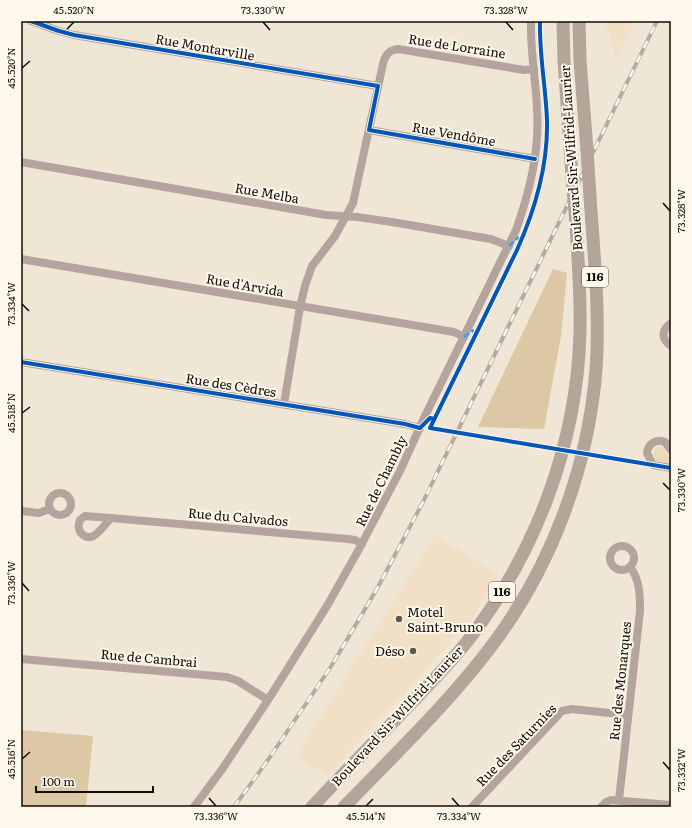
<svg xmlns="http://www.w3.org/2000/svg" width="692" height="828" font-family="Literata,serif">
<style>
.built{fill:#f1e0c6}
.green{fill:#ecd9bc}
.forest{fill:#ddc8a6}
.lines{fill:none;stroke-linecap:round;stroke-linejoin:round}
.street{stroke:#b4a49d;stroke-width:8}
.primary{stroke:#b4a59a;stroke-width:13}
.rail-casing{stroke:#b5aaa1;stroke-width:4}
.rail{stroke:#fef7ec;stroke-width:2.5;stroke-dasharray:8;stroke-linecap:butt}
.primary-bridge{stroke:#b4a59a;stroke-width:13}
.quiet{stroke:#3da1e9;stroke-width:3;stroke-dasharray:6 3;stroke-linecap:butt}
.cycleway-casing{stroke:#fef7ec;stroke-width:6}
.cycleway{stroke:#0057b8;stroke-width:4}
.ticks{fill:none;stroke:#110b04;stroke-width:1.5}
.poi-dot{fill:#5f584e;stroke:#fef7ec;stroke-width:1.5}
.labels{text-anchor:middle;stroke-width:4;stroke-linejoin:round;paint-order:stroke}
.shield{fill:#fef7ec;stroke:#58524a;stroke-width:1}
.shield-label{font-size:12px;font-weight:bold;fill:#110b04}
.street-label{font-size:13px;fill:#110b04;stroke:#fef7ec}
.poi-label{font-size:13px;fill:#110b04;stroke:#fef7ec;text-anchor:start}
.neatline{fill:none;stroke:#110b04;stroke-width:1.5}
.ticks-label{font-size:10px;text-anchor:middle;fill:#110b04}
</style>
<rect width="100%" height="100%" fill="#f0e6d6"/>
<g class="built">
<polygon points="605,21 635,21 616,60"/>
<polygon points="435,535 498,574 472,619 327,776 296,756"/>
</g>
<path class="green" d="M660 446C667 450 671 458 671 465 661 463 650 462 655 449Z"/>
<g class="forest">
<polygon points="553,269 567,273 561,336 544,429 478,427"/>
<polygon points="22,730 93,736 86,807 21,806"/>
</g>
<g class="lines">
<g class="street">
<polyline points="31,21 59,31 74,35 378,86"/>
<polyline points="369,130 535,159"/>
<polyline points="21,162 326,215 357,217 392,222 491,239 509,246"/>
<polyline points="21,259 454,332 464,337"/>
<path d="M671 323C661 330 661 339 671 346"/>
<polyline points="21,362 405,424 420,428"/>
<path d="M284 404 300 307 305 286 312 266 335 236 353 203 383 64C385 56 388 50 398 49L524 70 534 69"/>
<path d="M671 450 665 442C656 438 648 444 647 453L653 465 671 468"/>
<circle cx="60" cy="504" r="11"/>
<polyline points="21,511 39,513 49,509"/>
<path d="M85 516 111 518C104 525 92 546 81 533 78 529 78 525 80 520Z"/>
<polyline points="111,518 348,539 355,540 362,544"/>
<circle cx="622" cy="558" r="12"/>
<polyline points="21,659 227,677 238,681 268,700"/>
<path d="M619 800 640 611C640 595 640 580 630 567"/>
<path d="M194 807 223 768 268 700 327 606 358 551 400 471 425 416 516 230C530 191 540 151 537 110 536 80 530 51 531 21"/>
<polyline points="472,807 562,711 572,709 628,715"/>
<polyline points="601,807 606,802 611,800 671,805"/>
</g>
<g class="primary">
<polyline points="563,21 564,61 572,176"/>
<polyline points="579,21 580,60 587,150"/>
<path d="M312 807C340 777 369 747 398 717 421 693 445 669 466 643 535 555 577 445 580 333 581 297 578 261 576 225"/>
<path d="M344 807C396 753 452 700 496 640 553 562 588 467 596 370 600 313 594 255 590 197"/>
</g>
<defs>
<polyline id="rail" points="234,807 268,760 332,665 378,587 423,502 657,21"/>
</defs>
<use href="#rail" class="rail-casing"/>
<use href="#rail" class="rail"/>
<g class="primary-bridge">
<polyline points="587,150 590,197"/>
<polyline points="572,176 576,225"/>
</g>
<g class="quiet">
<polyline points="509,246 519,237"/>
<polyline points="464,337 474,330"/>
</g>
<defs>
<g id="cycleway">
<polyline points="31,21 59,31 74,35 378,86 369,130 535,159"/>
<path d="M540 21C539 54 546 88 547 121 548 166 535 210 517 250L430 428 671 468"/>
<polyline points="21,362 405,424 420,428 430,418 434,419"/>
</g>
</defs>
<use href="#cycleway" class="cycleway-casing"/>
<use href="#cycleway" class="cycleway"/>
</g>
<path class="ticks" d="M263 22 270 30M506 22 513 30M67 29 74 22M22 68 30 61M663 203 670 211M22 304 29 311M22 413 30 407M663 483 670 490M22 583 29 591M22 759 30 752M663 762 670 770M209 798 216 806M452 798 459 806M366 806 373 799"/>
<g class="poi-dot">
<circle cx="399" cy="619" r="4"/>
<circle cx="413" cy="651" r="4"/>
</g>
<g class="labels">
<g class="shield">
<rect x="582" y="267" width="26" height="20" rx="3"/>
<rect x="489" y="582" width="26" height="20" rx="3"/>
</g>
<g class="shield-label">
<text x="595" y="281">116</text>
<text x="502" y="596">116</text>
</g>
<g class="street-label">
<text transform="translate(457 46) rotate(9)" y="5">Rue de Lorraine</text>
<text transform="translate(205 47) rotate(10)" y="5">Rue Montarville</text>
<text transform="translate(454 134) rotate(10)" y="5">Rue Vendôme</text>
<text transform="translate(571 158) rotate(-94)" y="5">Boulevard Sir-Wilfrid-Laurier</text>
<text transform="translate(267 193) rotate(10)" y="5">Rue Melba</text>
<text transform="translate(245 285) rotate(10)" y="5">Rue d'Arvida</text>
<text transform="translate(231 385) rotate(9)" y="5">Rue des Cèdres</text>
<text transform="translate(381 481) rotate(-64)" y="5">Rue de Chambly</text>
<text transform="translate(238 517) rotate(5)" y="5">Rue du Calvados</text>
<text transform="translate(149 658) rotate(5)" y="5">Rue de Cambrai</text>
<text transform="translate(620 681) rotate(-84)" y="5">Rue des Monarques</text>
<text transform="translate(397 716) rotate(-47)" y="5">Boulevard Sir-Wilfrid-Laurier</text>
<text transform="translate(516 745) rotate(-46)" y="5">Rue des Saturnies</text>
</g>
<g class="poi-label">
<text x="407" y="617">Motel<tspan x="407" dy="15">Saint-Bruno</tspan></text>
<text x="405" y="656" text-anchor="end">Déso</text>
</g>
</g>
<rect width="692" height="828" fill="none" stroke="#fef7ec" stroke-width="44"/>
<path d="M36 786v6h117v-6" fill="none" stroke="#110b04" stroke-width="2"/>
<text x="42" y="786" font-size="12" fill="#110b04" stroke="#fef7ec" stroke-width="3" paint-order="stroke">100 m</text>
<rect x="22" y="22" width="648" height="784" class="neatline"/>
<g class="ticks-label">
<text x="74" y="14">45.520°N</text>
<text x="263" y="14">73.330°W</text>
<text x="506" y="14">73.328°W</text>
<text transform="translate(11 68) rotate(-90)" y="4">45.520°N</text>
<text transform="translate(681 211) rotate(-90)" y="4">73.328°W</text>
<text transform="translate(11 304) rotate(-90)" y="4">73.334°W</text>
<text transform="translate(11 413) rotate(-90)" y="4">45.518°N</text>
<text transform="translate(681 490) rotate(-90)" y="4">73.330°W</text>
<text transform="translate(11 583) rotate(-90)" y="4">73.336°W</text>
<text transform="translate(11 759) rotate(-90)" y="4">45.516°N</text>
<text transform="translate(681 770) rotate(-90)" y="4">73.332°W</text>
<text x="216" y="820">73.336°W</text>
<text x="366" y="820">45.514°N</text>
<text x="459" y="820">73.334°W</text>
</g>
</svg>
